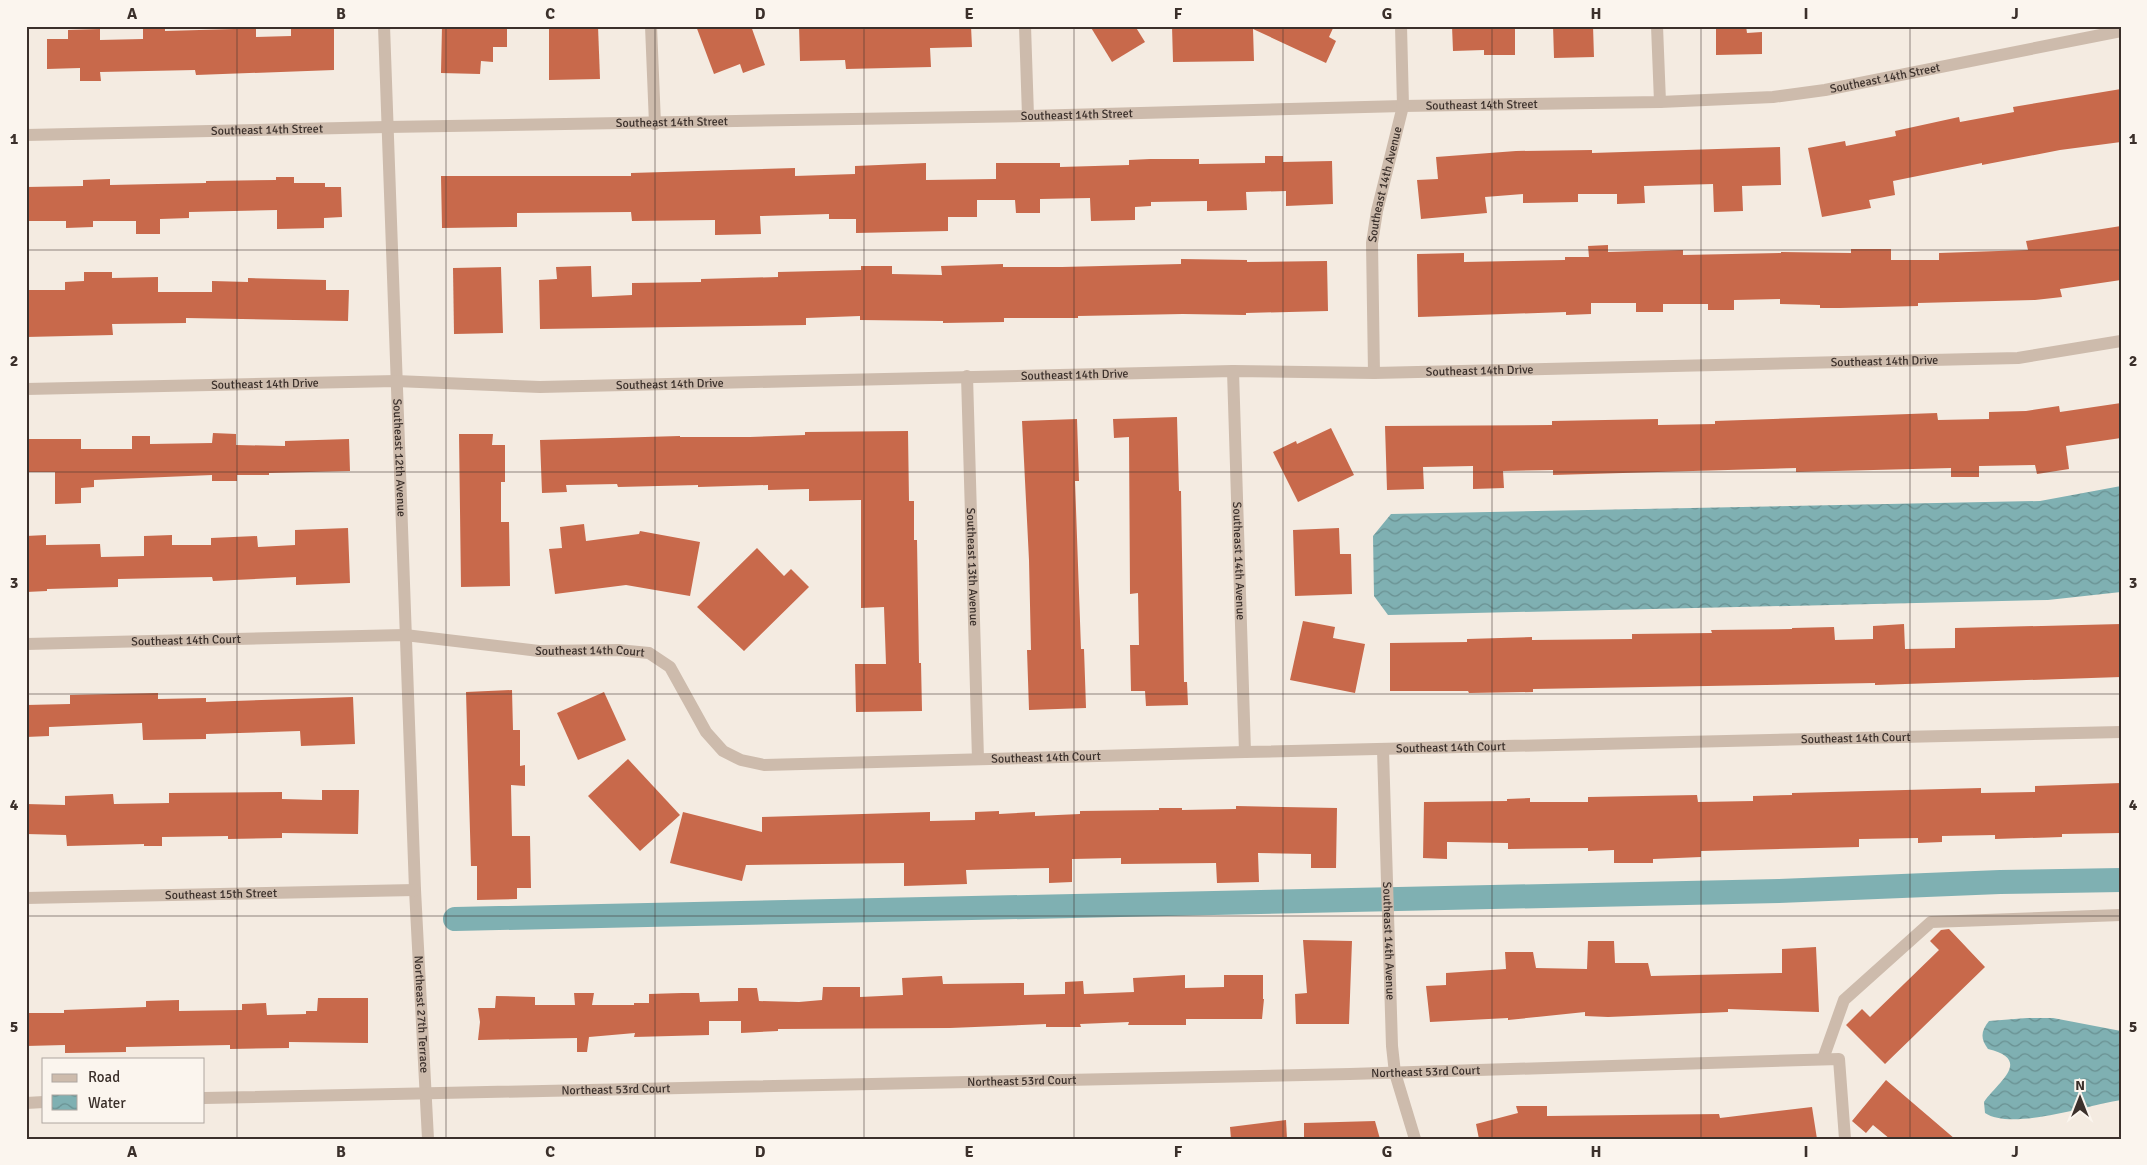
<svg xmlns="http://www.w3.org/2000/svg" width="2147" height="1165" font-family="Signika,sans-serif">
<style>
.water{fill:url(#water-waves)}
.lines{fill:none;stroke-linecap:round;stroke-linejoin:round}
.canal{stroke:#7fb0b2;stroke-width:24}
.building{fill:#c8694b}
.minor{stroke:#cdbbac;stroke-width:12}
.grid{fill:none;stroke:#3b302b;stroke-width:1;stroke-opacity:0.55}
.labels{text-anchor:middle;stroke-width:4.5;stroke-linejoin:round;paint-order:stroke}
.street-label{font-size:12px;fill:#3b302b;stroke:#fbf5ee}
.neatline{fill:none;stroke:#3b302b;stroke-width:2}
.grid-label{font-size:16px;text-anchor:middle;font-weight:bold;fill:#3b302b}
</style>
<defs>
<pattern id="water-waves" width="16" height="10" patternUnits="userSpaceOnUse" patternTransform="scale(1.25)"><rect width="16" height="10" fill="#7fb0b2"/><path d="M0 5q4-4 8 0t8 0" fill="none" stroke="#699091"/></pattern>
</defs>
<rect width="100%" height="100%" fill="#f4ebe1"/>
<g class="water">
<polygon points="2121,486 2121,592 2048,600 1388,615 1374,596 1373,536 1391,514 2040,501"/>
<path d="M2027 1018H2053L2121 1031V1100C2088 1105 2012 1131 1985 1113L1984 1102C1998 1082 2033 1060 1988 1049 1980 1038 1981 1031 1989 1021Z"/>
</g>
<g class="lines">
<polyline class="canal" points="455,919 1779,891 2000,882 2121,880"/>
</g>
<g class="building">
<polygon points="234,26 256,26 256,37 291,36 291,26 334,26 334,70 196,75 195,70 100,72 101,81 80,81 80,68 47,69 47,39 68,39 68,30 100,29 100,40 143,39 143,28 165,28 165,31 234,29"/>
<polygon points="442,26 507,26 507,47 493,47 493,62 481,61 480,74 441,73"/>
<polygon points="549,26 598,26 600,79 549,80"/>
<polygon points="696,26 751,26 765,65 743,73 740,64 714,74"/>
<polygon points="799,26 971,26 972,47 930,48 931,67 846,69 845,60 800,61"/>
<polygon points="1090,26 1135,26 1145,42 1112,62"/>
<polygon points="1172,26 1334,26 1329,37 1336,41 1326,63 1253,29 1254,61 1173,62"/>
<polygon points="1452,26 1515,26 1515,55 1484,55 1484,50 1453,51"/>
<polygon points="1553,26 1593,26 1594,57 1554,58"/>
<polygon points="1716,26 1746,26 1747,33 1762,32 1762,54 1716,55"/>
<polygon points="2121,89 2121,142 2060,150 1982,165 1982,163 1893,181 1895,195 1869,200 1871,208 1822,217 1808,148 1845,141 1846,146 1896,136 1895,131 1959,117 1960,122 2014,112 2013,107"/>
<polygon points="1780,147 1781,185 1742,186 1743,211 1714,212 1713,184 1644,186 1645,203 1617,204 1617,194 1578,194 1578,202 1523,203 1523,194 1485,197 1487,213 1421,219 1417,180 1438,179 1436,157 1516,151 1592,150 1592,153"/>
<polygon points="1265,156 1283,156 1283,162 1332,161 1333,204 1286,206 1286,191 1246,192 1247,210 1207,211 1207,201 1151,202 1151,206 1135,207 1135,220 1091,221 1090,198 1040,199 1040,213 1016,213 1015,200 977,200 977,217 948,217 948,231 856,233 856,219 829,219 829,214 760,216 761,234 715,235 715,220 632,221 631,212 517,213 517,227 442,228 441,176 631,176 631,173 795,168 795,176 855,174 855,166 926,163 926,180 996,179 996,163 1060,163 1060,167 1129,165 1129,160 1150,159 1199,159 1199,164 1265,163"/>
<polygon points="276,177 294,177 294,183 325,183 325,187 341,187 342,217 324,218 324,228 277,229 277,210 189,212 189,218 160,219 160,234 136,234 136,221 93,221 93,227 66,228 66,221 26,221 26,187 83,186 83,180 110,179 110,185 206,183 206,181 276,180"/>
<polygon points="2121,226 2121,280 2060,289 2062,297 2035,300 1918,303 1918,306 1840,308 1820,308 1820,305 1780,304 1780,299 1734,300 1734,310 1708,310 1708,304 1663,304 1663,312 1636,312 1636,303 1591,303 1591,314 1566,315 1566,312 1418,317 1417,254 1464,253 1464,262 1565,260 1565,257 1589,257 1588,246 1608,245 1608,252 1683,250 1683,255 1781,253 1781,252 1851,253 1851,249 1891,249 1891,260 1939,260 1939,253 2028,250 2026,241"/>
<polygon points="1181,259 1247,260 1247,262 1327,261 1328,311 1246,313 1246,315 1183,314 1078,316 1078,318 1004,318 1004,322 943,323 943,321 860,320 860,316 806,318 806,325 540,329 539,280 557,279 556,267 591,266 592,297 632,295 632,283 701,282 701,279 778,277 778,272 861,270 861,266 892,266 892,274 942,275 941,266 1003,264 1003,267 1062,267 1181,264"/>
<polygon points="501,267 503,333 454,334 453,268"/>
<polygon points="84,272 112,272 112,278 158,277 158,292 212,292 212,281 248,282 248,278 326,280 326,290 349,290 348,321 186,318 186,323 112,324 113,335 26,337 26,290 65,290 65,282 84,281"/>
<polygon points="2121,403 2121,438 2066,446 2069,469 2037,474 2035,465 1979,466 1979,477 1951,477 1951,468 1796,472 1796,468 1553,475 1553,470 1503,471 1504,488 1473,489 1473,466 1423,467 1424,489 1387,490 1385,426 1552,425 1552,421 1658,419 1658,425 1715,424 1715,421 1937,413 1938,420 1989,419 1989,412 2026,411 2059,406 2060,412"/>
<polygon points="1177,417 1179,491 1181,491 1184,682 1187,682 1188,705 1146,706 1145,691 1131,691 1130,645 1139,645 1138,593 1130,594 1129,437 1114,438 1113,419"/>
<polygon points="1077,419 1079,481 1075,481 1081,649 1084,649 1086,708 1029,710 1027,650 1031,650 1029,560 1022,421"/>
<polygon points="1331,428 1354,475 1298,502 1273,452 1296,441 1297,444"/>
<polygon points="908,431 909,501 914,501 914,540 917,540 919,663 921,663 922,711 856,712 855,664 886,664 884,607 861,608 861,500 809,501 809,489 768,490 768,485 698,487 698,485 618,487 617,484 566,485 567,492 542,493 540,440 680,436 680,437 750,437 805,435 805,432"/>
<polygon points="213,433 236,434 236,445 285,446 285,441 349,439 350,471 269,473 269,475 237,475 237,481 212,481 212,475 94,480 94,487 81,488 81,503 55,504 55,472 26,472 26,439 81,439 81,449 132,449 132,436 150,436 150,444 212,443"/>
<polygon points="459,434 493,434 492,445 505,445 505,482 501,482 501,522 509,522 510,586 461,587"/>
<polygon points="584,524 586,541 639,534 640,531 700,542 690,596 626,585 555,594 549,549 562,548 560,527"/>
<polygon points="348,528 350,583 296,585 296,577 213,581 212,577 118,579 118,587 47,589 47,591 26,592 26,536 46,535 46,545 100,544 101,557 144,556 144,536 172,535 172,545 211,545 211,538 257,536 258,547 295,545 295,530"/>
<polygon points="1339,528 1340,554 1351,554 1352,594 1295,596 1293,530"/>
<polygon points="757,548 784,576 791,569 809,587 744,651 697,607"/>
<polygon points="1303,621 1335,627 1333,638 1365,644 1355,693 1290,680"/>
<polygon points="1904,624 1905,649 1955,648 1955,628 2121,624 2121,677 1875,685 1875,683 1533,689 1533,692 1469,693 1468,691 1390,691 1390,643 1467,642 1467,639 1532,637 1532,640 1632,639 1632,634 1712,633 1711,630 1792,629 1792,628 1834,627 1835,640 1873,639 1873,626"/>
<polygon points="512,690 513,730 520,730 520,766 525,765 525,786 511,785 512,836 530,836 531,888 517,888 517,899 477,900 477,866 471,866 466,692"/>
<polygon points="604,692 626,740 578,760 557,713"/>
<polygon points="158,693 158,699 206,698 206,702 353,697 355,744 301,746 300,731 206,734 206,739 143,740 142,723 49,727 49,736 26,737 26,705 70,704 70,695"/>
<polygon points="628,759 680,815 640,851 588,796"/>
<polygon points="2121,783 2121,833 2062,834 2062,837 1995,839 1995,835 1942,836 1942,842 1918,843 1918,838 1859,839 1859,847 1701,851 1701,857 1653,859 1653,863 1614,863 1614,850 1588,851 1588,848 1508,849 1508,843 1447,842 1447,859 1423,858 1424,802 1507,801 1507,799 1530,798 1530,802 1588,802 1588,797 1697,795 1698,802 1753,801 1753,796 1792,795 1792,793 1981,788 1981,793 2035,792 2035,786"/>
<polygon points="322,790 359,790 358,834 282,833 282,838 228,839 228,836 162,837 162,846 144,846 144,844 67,846 66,835 26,834 26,804 65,805 65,796 113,794 114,804 169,803 169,793 282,792 282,799 322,800"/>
<polygon points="1236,806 1337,808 1336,868 1311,868 1311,854 1258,853 1259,882 1217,883 1216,863 1121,864 1121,858 1072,859 1072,882 1049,883 1049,868 966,870 967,884 904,886 904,863 746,865 742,881 670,863 683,812 762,832 762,817 930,812 930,821 975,820 975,812 999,811 999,814 1035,812 1035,816 1080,814 1080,811 1159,810 1159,808 1182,808 1182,810 1236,809"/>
<polygon points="1949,929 1985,967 1885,1064 1846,1025 1862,1009 1870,1017 1939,950 1930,941 1941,930"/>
<polygon points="1303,940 1352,941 1349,1024 1296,1024 1295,994 1307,993"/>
<polygon points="1588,941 1614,941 1615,963 1648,963 1651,976 1782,973 1782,949 1816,947 1819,1012 1728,1009 1728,1012 1608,1017 1585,1016 1585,1012 1508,1020 1508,1018 1430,1022 1426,986 1446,985 1446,973 1506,969 1505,952 1533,952 1536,968 1587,969"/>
<polygon points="1185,975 1185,988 1224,987 1224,975 1263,975 1263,999 1264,999 1262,1019 1186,1019 1186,1025 1128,1025 1129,1022 1080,1024 1081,1027 1046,1027 1046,1024 950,1028 778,1029 778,1031 741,1033 741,1021 709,1021 709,1035 634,1037 635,1033 589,1037 587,1052 577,1052 577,1038 478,1040 480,1022 478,1008 495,1008 496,996 535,997 535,1005 575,1005 574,993 594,993 592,1005 634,1005 634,1003 649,1003 649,994 682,993 699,993 700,1002 738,1001 738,988 757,988 759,1001 799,1002 822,1000 823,987 860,987 860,997 903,995 902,978 942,976 943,984 1024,983 1024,995 1065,994 1065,982 1083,981 1084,994 1134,992 1133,978"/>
<polygon points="318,998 368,998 368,1043 289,1042 289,1048 230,1049 230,1045 126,1047 126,1052 65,1053 65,1045 26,1046 26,1013 64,1013 64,1010 146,1007 146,1001 179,1000 179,1011 242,1010 242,1004 266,1003 267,1015 306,1014 306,1011 317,1011"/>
<polygon points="1886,1080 1955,1139 1890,1139 1873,1125 1866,1133 1852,1121"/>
<polygon points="1516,1106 1547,1106 1547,1116 1719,1114 1720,1118 1812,1107 1817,1139 1479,1139 1476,1124 1518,1113"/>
<polygon points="1286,1120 1287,1139 1231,1139 1230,1127"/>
<polygon points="1375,1121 1380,1139 1304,1139 1304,1123"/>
</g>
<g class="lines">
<g class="minor">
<path id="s1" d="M384 26 415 890 428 1139"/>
<polyline points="651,26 655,124"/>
<polyline points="1025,26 1028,116"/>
<polyline points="1657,26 1660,102"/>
<path id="s2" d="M26 135 387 127 1028 116 1403 106 1660 102 1773 97 1825 90 2121 31"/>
<path id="s3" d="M1233 371 1245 752"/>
<path id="s4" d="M1374 373 1372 243 1377 211 1403 106 1401 26"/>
<path id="s5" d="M967 376 978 759"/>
<path id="s6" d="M26 389 396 381 540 387 1233 371 1374 373 2018 358 2121 341"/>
<path id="s7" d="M26 644 405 635 539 651 618 650 649 653 670 667 706 732 723 751 741 760 764 765 1245 752 2121 732"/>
<path id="s8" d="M1383 750 1392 1046 1395 1073 1415 1139"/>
<path id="s9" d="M26 898 415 890"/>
<polyline points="1823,1059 1844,1000 1931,922 2121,915"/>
<path id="s10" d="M204 1098 1350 1074 1839 1059 1845 1139"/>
<polyline points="26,1103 44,1102"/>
</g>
</g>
<path class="grid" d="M237 26V1139M446 26V1139M655 26V1139M864 26V1139M1074 26V1139M1283 26V1139M1492 26V1139M1701 26V1139M1910 26V1139M26 250H2121M26 472H2121M26 694H2121M26 916H2121"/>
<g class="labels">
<g class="street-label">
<text dy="4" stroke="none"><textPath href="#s2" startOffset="1861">Southeast 14th Street</textPath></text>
<text dy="4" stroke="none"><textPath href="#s2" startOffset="1456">Southeast 14th Street</textPath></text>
<text dy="4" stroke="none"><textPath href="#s2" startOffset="1051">Southeast 14th Street</textPath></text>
<text dy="4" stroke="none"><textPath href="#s2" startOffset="646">Southeast 14th Street</textPath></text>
<text dy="4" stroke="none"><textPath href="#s2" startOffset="241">Southeast 14th Street</textPath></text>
<text dy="4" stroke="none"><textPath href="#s4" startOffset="190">Southeast 14th Avenue</textPath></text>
<text dy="4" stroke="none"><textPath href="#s6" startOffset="1859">Southeast 14th Drive</textPath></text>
<text dy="4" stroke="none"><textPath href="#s6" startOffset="1454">Southeast 14th Drive</textPath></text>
<text dy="4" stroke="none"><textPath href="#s6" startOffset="1049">Southeast 14th Drive</textPath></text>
<text dy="4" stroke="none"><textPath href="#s6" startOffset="239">Southeast 14th Drive</textPath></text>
<text dy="4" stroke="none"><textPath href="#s6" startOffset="644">Southeast 14th Drive</textPath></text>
<text dy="4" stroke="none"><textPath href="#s1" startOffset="432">Southeast 12th Avenue</textPath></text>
<text dy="4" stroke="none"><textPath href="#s3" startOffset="190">Southeast 14th Avenue</textPath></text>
<text dy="4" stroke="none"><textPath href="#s5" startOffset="191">Southeast 13th Avenue</textPath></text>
<text dy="4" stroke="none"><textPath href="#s7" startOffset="160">Southeast 14th Court</textPath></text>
<text dy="4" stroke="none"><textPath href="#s7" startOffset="565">Southeast 14th Court</textPath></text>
<text dy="4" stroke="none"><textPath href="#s7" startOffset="1885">Southeast 14th Court</textPath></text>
<text dy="4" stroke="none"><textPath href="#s7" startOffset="1480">Southeast 14th Court</textPath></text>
<text dy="4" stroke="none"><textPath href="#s7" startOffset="1075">Southeast 14th Court</textPath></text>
<text dy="4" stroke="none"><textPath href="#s9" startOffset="195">Southeast 15th Street</textPath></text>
<text dy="4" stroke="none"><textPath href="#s8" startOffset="191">Southeast 14th Avenue</textPath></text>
<text dy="4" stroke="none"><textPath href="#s1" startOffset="989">Northeast 27th Terrace</textPath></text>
<text dy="4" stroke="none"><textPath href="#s10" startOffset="1222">Northeast 53rd Court</textPath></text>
<text dy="4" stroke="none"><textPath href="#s10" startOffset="818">Northeast 53rd Court</textPath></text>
<text dy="4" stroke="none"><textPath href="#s10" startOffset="412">Northeast 53rd Court</textPath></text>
</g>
</g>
<rect width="2147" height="1165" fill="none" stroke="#fbf5ee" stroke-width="55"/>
<rect x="42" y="1058" width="162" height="65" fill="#fbf5ee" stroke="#aea6a0"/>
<rect x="52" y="1074" width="25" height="8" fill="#cdbbac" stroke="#aea6a0"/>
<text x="88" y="1082" font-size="15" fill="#3b302b">Road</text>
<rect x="52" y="1095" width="25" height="15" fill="url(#water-waves)" stroke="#aea6a0"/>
<text x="88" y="1108" font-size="15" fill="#3b302b">Water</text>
<g transform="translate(2080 1098)" stroke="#fbf5ee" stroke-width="4" paint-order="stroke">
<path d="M0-4L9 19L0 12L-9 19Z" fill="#3b302b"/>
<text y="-8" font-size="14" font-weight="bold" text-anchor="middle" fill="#3b302b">N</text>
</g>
<rect x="28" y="28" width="2092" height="1110" class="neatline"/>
<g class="grid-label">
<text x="132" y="19">A</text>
<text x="341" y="19">B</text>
<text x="550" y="19">C</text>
<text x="760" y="19">D</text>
<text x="969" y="19">E</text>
<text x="1178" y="19">F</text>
<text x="1387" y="19">G</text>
<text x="1596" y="19">H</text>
<text x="1806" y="19">I</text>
<text x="2015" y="19">J</text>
<text x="14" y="144">1</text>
<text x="2133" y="144">1</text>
<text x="14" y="366">2</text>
<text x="2133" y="366">2</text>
<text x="14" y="588">3</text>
<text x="2133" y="588">3</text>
<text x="14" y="810">4</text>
<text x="2133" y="810">4</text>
<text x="14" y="1032">5</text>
<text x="2133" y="1032">5</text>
<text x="132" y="1157">A</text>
<text x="341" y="1157">B</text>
<text x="550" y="1157">C</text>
<text x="760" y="1157">D</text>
<text x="969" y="1157">E</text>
<text x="1178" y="1157">F</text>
<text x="1387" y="1157">G</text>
<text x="1596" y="1157">H</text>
<text x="1806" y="1157">I</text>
<text x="2015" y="1157">J</text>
</g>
</svg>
